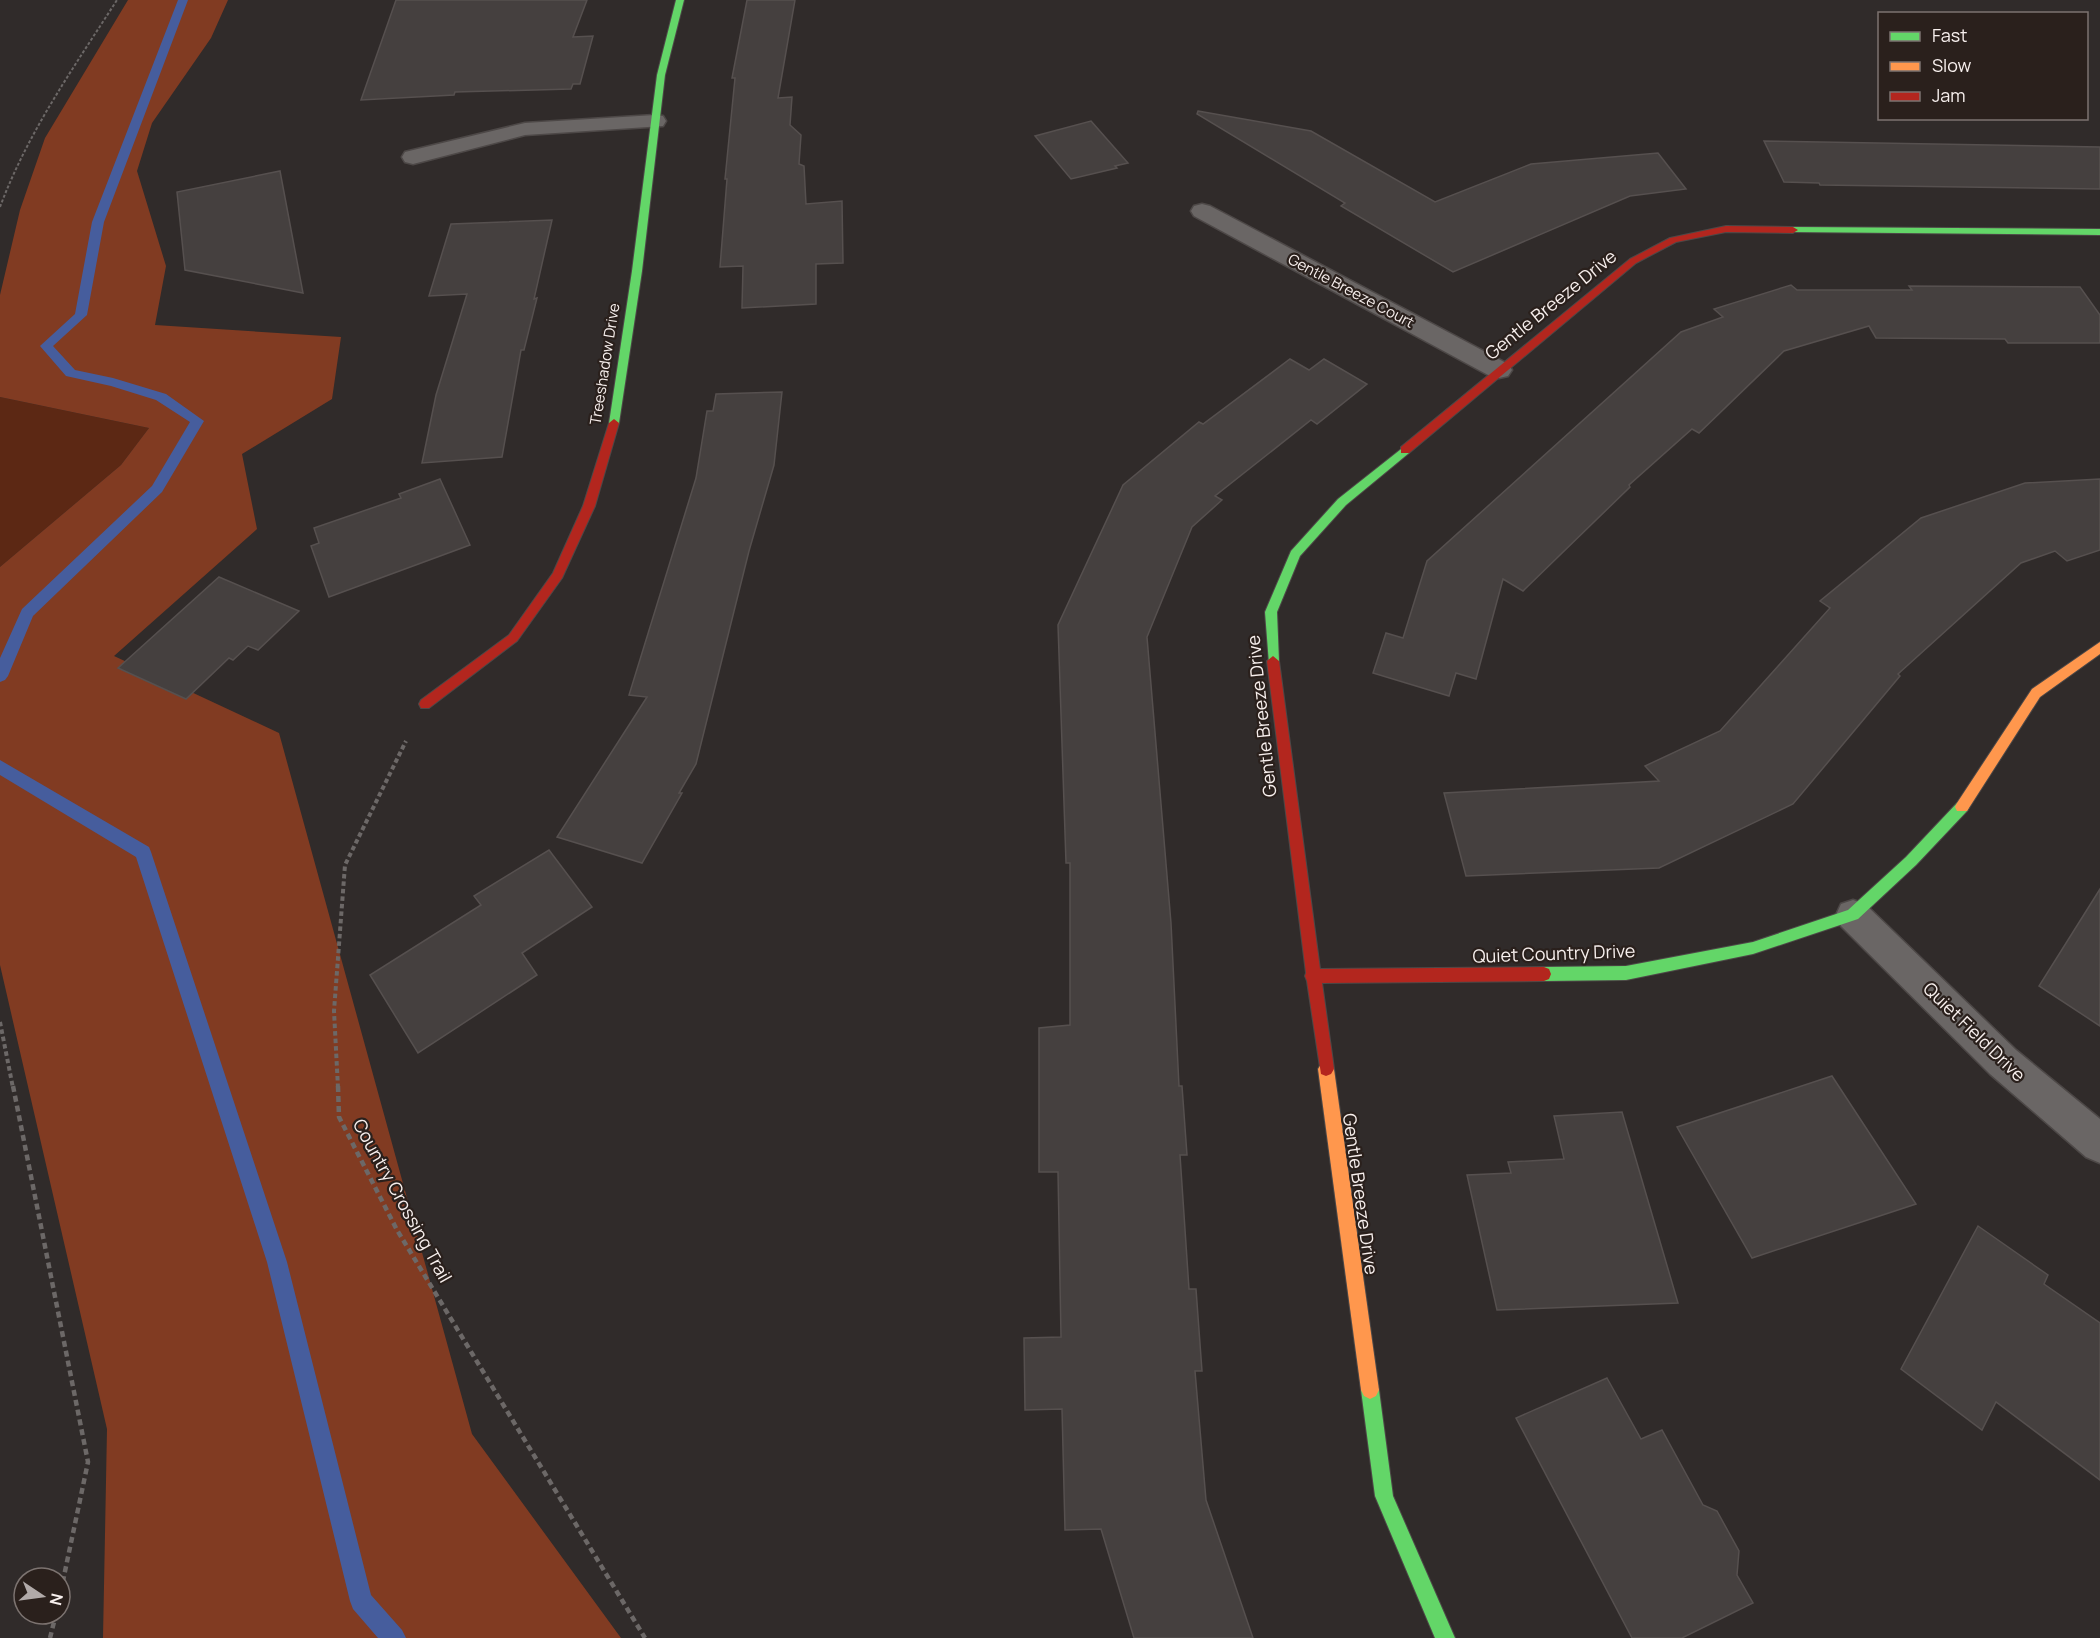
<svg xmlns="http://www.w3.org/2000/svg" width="2100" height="1638" font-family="Manrope,sans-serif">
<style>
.green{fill:#5c2814}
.forest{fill:#813b22}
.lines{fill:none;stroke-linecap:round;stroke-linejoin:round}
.stream{fill:#465d9d;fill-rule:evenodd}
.building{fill:#45403f;stroke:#56504f;stroke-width:1.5}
.street-casing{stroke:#4d4847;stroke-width:3}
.fast-casing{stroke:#4d4847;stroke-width:2}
.slow-casing{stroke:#4d4847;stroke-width:2}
.jam-casing{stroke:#4d4847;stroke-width:2}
.path-far2{stroke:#6c6867;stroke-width:2;stroke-dasharray:3 2;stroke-linecap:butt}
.path-far1{stroke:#6c6867;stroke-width:4;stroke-dasharray:4.5 3;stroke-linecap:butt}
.path{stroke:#6c6867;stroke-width:4.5;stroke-dasharray:6 4;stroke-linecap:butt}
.street{fill:#6a6665;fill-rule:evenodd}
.fast{fill:#63d668;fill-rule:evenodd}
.slow{fill:#ff974d;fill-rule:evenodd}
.jam{fill:#b3261e;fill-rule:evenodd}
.labels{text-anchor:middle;stroke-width:4.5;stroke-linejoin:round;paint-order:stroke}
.far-street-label{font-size:15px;fill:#f7efed;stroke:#2a201c}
.street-label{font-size:18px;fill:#f7efed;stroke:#2a201c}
</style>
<rect width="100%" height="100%" fill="#302b2a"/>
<polygon class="green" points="0,397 149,428 121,465 0,567"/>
<polygon class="forest" points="128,0 228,0 211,38 152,123 137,171 166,266 155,325 341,337 332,399 242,454 257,529 114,656 279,733 472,1434 621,1638 103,1638 107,1429 0,965 0,567 121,465 149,428 0,397 0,295 20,210 45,138"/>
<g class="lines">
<g class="stream">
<polygon points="178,0 188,0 104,222 87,315 53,346 75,370 113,378 166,394 204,421 162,492 33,616 8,676 5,680 0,682 0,658 22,609 152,486 190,422 156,400 111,386 66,376 40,346 75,314 92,222"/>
<polygon points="0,760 149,847 151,852 287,1262 371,1595 402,1630 406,1638 378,1638 353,1609 350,1601 267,1262 136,857 0,775"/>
</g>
</g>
<g class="building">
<polygon points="396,0 587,0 573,37 593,36 580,84 573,84 571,89 455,92 454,95 361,100"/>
<polygon points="747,0 795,0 778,98 792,97 790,125 801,135 799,164 804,166 806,204 842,201 843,263 816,264 816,304 742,308 743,266 720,267 727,179 725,179 735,78 732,78"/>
<polygon points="1198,111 1311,131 1435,202 1531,164 1658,153 1686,189 1630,196 1453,272 1341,206 1345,203 1197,114"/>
<polygon points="1091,121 1128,163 1115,166 1117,168 1071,179 1035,136"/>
<polygon points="1764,141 2100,147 2100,189 1820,185 1819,183 1784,182"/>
<polygon points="280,171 303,293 185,270 177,192"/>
<polygon points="552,220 534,299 537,298 524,350 521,350 502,457 422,463 436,395 467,294 429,296 451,224"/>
<polygon points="1791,285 1797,290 1912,290 1909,286 2080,287 2100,315 2100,343 2008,343 2005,339 1876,338 1869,326 1784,351 1699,433 1692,429 1629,485 1630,487 1523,591 1503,579 1476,679 1456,673 1449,696 1373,673 1386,633 1403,638 1427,561 1681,332 1723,317 1714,309"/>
<polygon points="1290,359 1309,370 1324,359 1367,384 1317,424 1311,420 1215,496 1222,500 1192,527 1147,637 1171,923 1179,1086 1182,1086 1187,1155 1180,1155 1189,1289 1196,1289 1202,1371 1195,1371 1206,1500 1253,1638 1134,1638 1101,1529 1065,1530 1062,1409 1025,1410 1024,1338 1061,1337 1058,1172 1039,1172 1039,1028 1070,1025 1070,863 1066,863 1058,625 1123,485 1199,422 1203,424"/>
<polygon points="782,392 774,465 749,551 696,764 679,793 682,793 642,863 557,837 647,697 629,695 696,478 707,411 713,411 716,394"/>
<polygon points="440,479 470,545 329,597 311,546 319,543 314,528 401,498 399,494"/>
<polygon points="2100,479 2100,550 2067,561 2055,551 2021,563 1898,674 1900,676 1793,804 1659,868 1466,876 1444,793 1659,781 1645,766 1720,731 1830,608 1820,601 1921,518 2025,483"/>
<polygon points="219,577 299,611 258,650 248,646 233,660 229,658 186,699 118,668"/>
<polygon points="549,850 592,907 522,953 537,975 418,1053 370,975 481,905 474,896"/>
<polygon points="2100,889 2100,1026 2039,986"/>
<polygon points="1832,1076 1916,1204 1752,1258 1677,1127"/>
<polygon points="1622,1112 1678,1303 1497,1310 1467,1175 1511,1173 1508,1162 1564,1159 1554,1116"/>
<polygon points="1978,1226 2048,1275 2044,1284 2100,1323 2100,1480 1996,1402 1982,1430 1901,1369"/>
<polygon points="1607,1378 1641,1439 1662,1430 1703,1505 1717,1511 1739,1551 1737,1575 1753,1603 1682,1638 1632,1638 1516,1418"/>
</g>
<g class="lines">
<defs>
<g id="street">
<polygon points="655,115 663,116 666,121 663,126 525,135 413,164 405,162 402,157 405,152 525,123"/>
<polygon points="1202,204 1210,206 1508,364 1512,370 1508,376 1499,378 1490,376 1194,216 1191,211 1194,206"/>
<polygon points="1853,900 1865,904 2016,1050 2100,1119 2100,1163 2086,1157 1990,1074 1841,926 1836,915 1841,904"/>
</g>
<g id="fast">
<polygon points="676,0 684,0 665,75 642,271 619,423 614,427 609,423 632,271 657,75"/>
<polygon points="1793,227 2100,229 2100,235 1790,232 1790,228"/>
<polygon points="1405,446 1409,447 1409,453 1346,505 1300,556 1277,612 1279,661 1273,666 1269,664 1265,612 1291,551 1338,499"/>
<polygon points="1962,801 1967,803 1969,807 1967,811 1916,865 1858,919 1753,954 1626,980 1544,981 1539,979 1537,974 1539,969 1544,967 1626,966 1753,942 1848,910 1906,857 1957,803"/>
<polygon points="1370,1381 1376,1384 1379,1390 1393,1496 1455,1638 1435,1638 1375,1496 1361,1390 1364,1384"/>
</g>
<g id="slow">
<polygon points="2100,642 2100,654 2040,697 1967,811 1957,811 1955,807 1957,803 2032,689"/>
<polygon points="1326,1062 1331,1064 1334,1069 1379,1390 1376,1396 1370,1399 1364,1396 1361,1390 1318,1069 1321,1064"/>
</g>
<g id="jam">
<polygon points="1726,226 1793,227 1798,230 1793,233 1726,232 1676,242 1636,263 1409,453 1401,453 1401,447 1630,259 1670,238"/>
<polygon points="614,419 619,423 595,506 562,578 517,641 429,708 421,708 419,704 421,700 509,635 553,573 583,506 609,423"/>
<polygon points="1273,656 1279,661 1320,969 1544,967 1549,969 1551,974 1549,979 1544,981 1322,983 1334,1069 1331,1074 1326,1076 1321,1074 1307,981 1305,976 1306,973 1267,661"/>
</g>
</defs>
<use href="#street" class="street-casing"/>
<use href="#fast" class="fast-casing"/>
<use href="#slow" class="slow-casing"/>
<use href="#jam" class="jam-casing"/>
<path class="path-far2" d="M0 207C28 132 74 67 117 0"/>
<g class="path-far1">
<polyline points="0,1022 13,1088"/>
<polyline points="338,1088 334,1011 345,865 406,741"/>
</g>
<g class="path">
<polyline points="13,1086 88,1462 60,1595"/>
<polyline points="338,1086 339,1117 397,1230 645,1638"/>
<polyline points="50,1638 56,1614"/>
</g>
<use href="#street" class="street"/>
<use href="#fast" class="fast"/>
<use href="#slow" class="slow"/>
<use href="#jam" class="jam"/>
</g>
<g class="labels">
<g class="far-street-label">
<text transform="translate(1351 291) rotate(28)" y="5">Gentle Breeze Court</text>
<text transform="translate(605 364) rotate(-81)" y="5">Treeshadow Drive</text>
</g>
<g class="street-label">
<text transform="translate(1551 305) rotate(-39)" y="6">Gentle Breeze Drive</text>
<text transform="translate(1262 716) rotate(-96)" y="6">Gentle Breeze Drive</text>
<text transform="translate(1554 954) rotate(-2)" y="6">Quiet Country Drive</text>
<text transform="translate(1974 1032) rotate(44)" y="6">Quiet Field Drive</text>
<text transform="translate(1360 1194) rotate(82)" y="6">Gentle Breeze Drive</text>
<text transform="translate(402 1201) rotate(61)" y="6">Country Crossing Trail</text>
</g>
</g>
<rect x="1878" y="12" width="210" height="108" fill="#2a201c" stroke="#7c7370" stroke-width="1.5"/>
<rect x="1890" y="32" width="30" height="9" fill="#63d668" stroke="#7c7370" stroke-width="1.5"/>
<text x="1932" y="42" font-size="18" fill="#f7efed">Fast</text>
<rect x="1890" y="62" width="30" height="9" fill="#ff974d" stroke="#7c7370" stroke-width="1.5"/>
<text x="1932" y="72" font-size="18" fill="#f7efed">Slow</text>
<rect x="1890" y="92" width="30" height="9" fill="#b3261e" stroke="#7c7370" stroke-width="1.5"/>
<text x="1932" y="102" font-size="18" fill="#f7efed">Jam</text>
<g transform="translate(42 1596) rotate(103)"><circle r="28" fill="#2a201c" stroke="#7c7370" stroke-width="1.5"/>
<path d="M0-4.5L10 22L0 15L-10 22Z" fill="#b1aaa9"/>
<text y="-9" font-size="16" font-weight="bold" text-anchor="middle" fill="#f7efed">N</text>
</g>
</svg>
